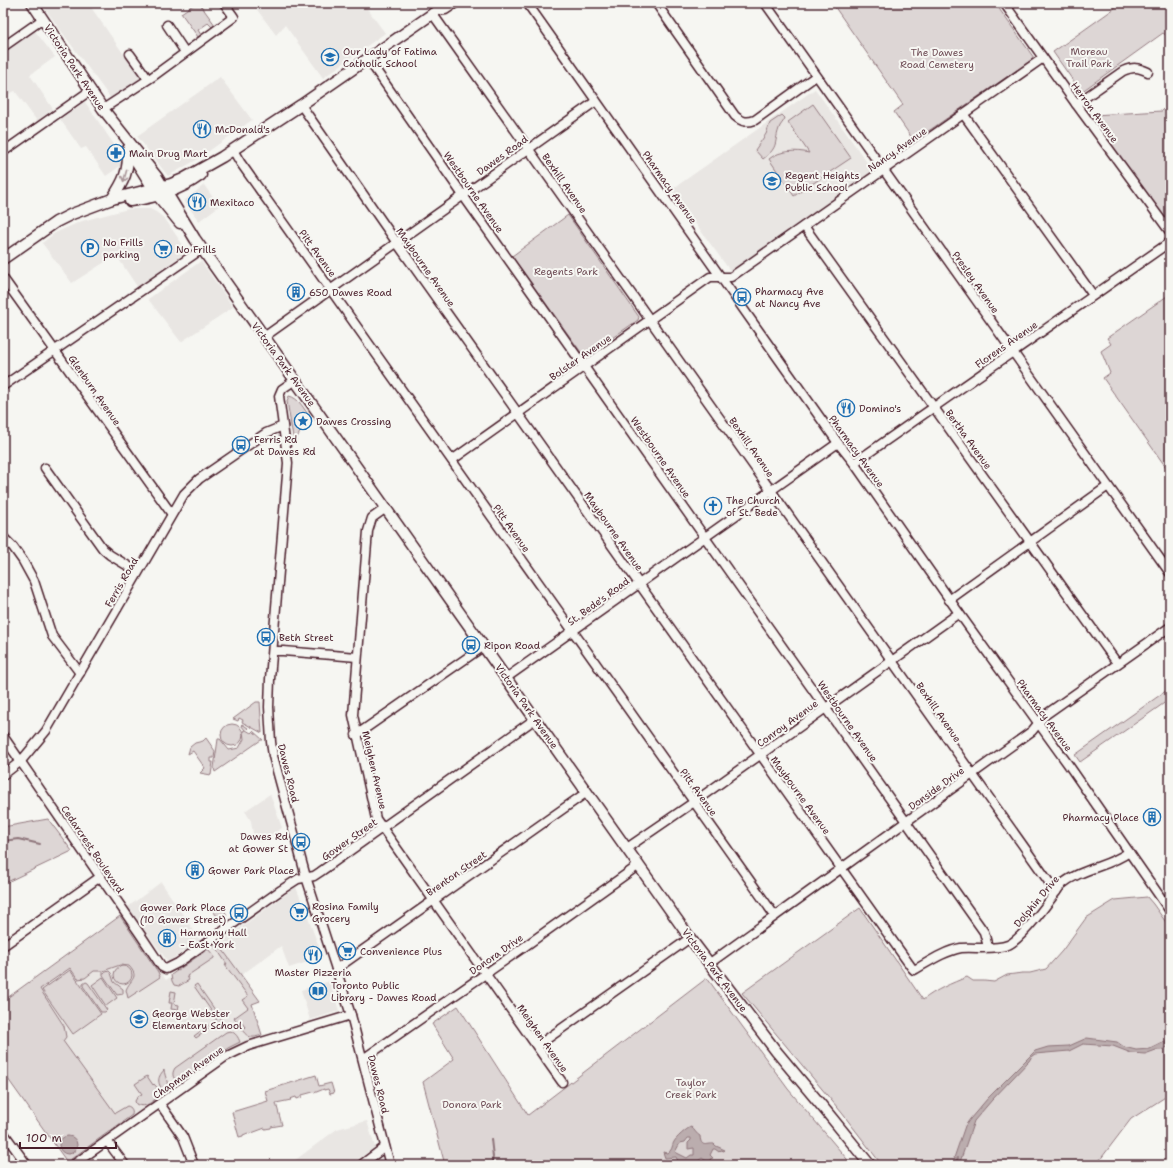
<svg xmlns="http://www.w3.org/2000/svg" width="1173" height="1168" font-family="'Shantell Sans',sans-serif">
<style>
.built{fill:#e9e6e3}
.green{fill:#ddd6d5;stroke:#947a80}
.water{fill:#bbadae;stroke:#8e747a;fill-rule:evenodd}
.lines{fill:none;stroke-linecap:round;stroke-linejoin:round}
.stream{stroke:#8e747a;stroke-width:2}
.minor-casing{stroke:#4a1f2b;stroke-width:11}
.major-casing{stroke:#4a1f2b;stroke-width:13}
.minor{stroke:#f6f6f2;stroke-width:8}
.major{stroke:#f6f6f2;stroke-width:10}
.oneway{stroke:#a99598}
.labels{text-anchor:middle;stroke-width:4;stroke-linejoin:round;paint-order:stroke}
.poi-label{font-size:10px;fill:#4a1f2b;stroke:#f6f6f2;text-anchor:start}
.park-label{font-size:10px;fill:#6f4d56;stroke:#f6f6f2}
.street-label{font-size:10px;fill:#4a1f2b;stroke:#f6f6f2}
</style>
<rect width="100%" height="100%" fill="#f6f6f2"/>
<filter id="ink" filterUnits="userSpaceOnUse"><feTurbulence type="fractalNoise" baseFrequency=".025" numOctaves="2"/><feDisplacementMap in="SourceGraphic" scale="8" xChannelSelector="R" yChannelSelector="G"/><feConvolveMatrix kernelMatrix="1 2 1 2 8 2 1 2 1" color-interpolation-filters="sRGB"/></filter>
<g filter="url(#ink)">
<g class="built">
<polygon points="48,3 88,3 141,79 111,99 48,13 45,9"/>
<polygon points="252,3 363,3 385,33 323,78 285,25 276,35"/>
<polygon points="35,31 55,57 30,75 53,109 37,121 15,91 3,97 3,54"/>
<polygon points="220,77 252,120 198,159 168,176 137,136"/>
<polygon points="815,89 873,171 731,272 671,190"/>
<polygon points="85,102 126,162 106,176 86,147 81,149 60,119"/>
<polygon points="204,185 219,206 199,221 184,201"/>
<polygon points="128,209 150,209 156,212 165,219 187,251 138,288 116,255 72,283 42,243 55,233 82,221"/>
<polygon points="201,261 233,307 181,342 148,299"/>
<polygon points="270,794 282,828 260,842 253,834 251,821 245,811"/>
<polygon points="161,882 200,940 168,962 128,907"/>
<polygon points="296,887 323,957 289,968 281,946 240,976 260,1001 250,1004 260,1034 218,1055 116,1127 7,998 120,916 166,980 218,944"/>
<polygon points="330,981 339,1011 310,1020 301,990"/>
<polygon points="367,1121 375,1147 350,1165 296,1165 294,1161 337,1129"/>
</g>
<g class="green">
<polygon points="196,3 199,3 215,25 212,27 208,23 198,30 201,35 198,37 181,13"/>
<polygon points="832,3 995,3 1034,58 914,141 894,112 903,105"/>
<polygon points="1114,3 1170,3 1170,38 1163,33 1081,92 1053,52 1115,8"/>
<path d="M813 104 851 158 794 196 769 159C780 150 796 150 809 153L788 122Z"/>
<polygon points="1170,104 1170,229 1108,146 1114,143 1093,115 1162,111"/>
<path d="M782 115 785 118C784 121 782 123 780 126 773 143 780 146 763 159L755 150 766 134 770 123Z"/>
<polygon points="568,215 639,317 638,320 586,356 583,355 512,256"/>
<polygon points="1170,294 1170,473 1103,378 1110,373 1101,351 1111,344 1107,338"/>
<path d="M289 396C299 398 304 409 309 416L294 443 287 401Z"/>
<polygon points="1170,688 1170,699 1080,762 1075,755"/>
<polygon points="256,702 260,702 262,733 242,722 243,720 239,718 238,721 233,719"/>
<circle cx="232" cy="735" r="11"/>
<polygon points="242,724 248,728 246,730 251,733 253,731 263,740 261,740 215,772 214,768 218,739 220,739 229,750 239,748 244,739 243,731 245,730 241,725"/>
<polygon points="206,738 215,751 214,758 211,758 211,762 213,762 211,775 200,773 205,768 193,751 188,754 190,747 195,743 203,741"/>
<polygon points="48,819 72,851 3,884 3,827"/>
<path d="M1147 897 1153 904 1170 928V1094L1131 1119 1096 1165H882L842 1113 742 993 860 908 923 1000C935 990 952 983 967 977L973 981H984L994 982 1007 975 1022 973H1030L1046 969 1062 951 1086 918 1115 900Z"/>
<polygon points="221,906 227,915 220,920 213,911"/>
<path d="M120 916 158 972 160 977 128 998 126 990C130 979 140 978 129 966L120 965 103 971H94L85 978 78 979 70 968 40 989 64 1026 66 1037 63 1041 115 1113 127 1106C132 1107 133 1111 132 1115L67 1162 3 1072V1001Z"/>
<path d="M217 942 260 1001 252 1004 262 1035C252 1038 249 1039 242 1030L245 1027 242 1023 239 1025 234 1018 248 1008 242 1000 248 996 225 965 227 964 216 948 215 944Z"/>
<polygon points="208,949 214,956 214,958 187,976 189,980 179,986 174,985 172,981 171,975"/>
<circle cx="123" cy="975" r="9"/>
<polygon points="70,970 101,1014 73,1034 42,990"/>
<polygon points="109,971 111,973 114,982 123,989 123,994 117,995 103,975 103,973"/>
<polygon points="103,977 117,998 106,1006 92,985"/>
<polygon points="707,978 788,1089 852,1165 445,1165 423,1082 454,1059 432,1024 458,1006 528,1115"/>
<polygon points="86,982 88,983 107,1010 105,1012 101,1012 83,986 83,984"/>
<polygon points="197,984 222,1020 196,1038 194,1036 217,1019 194,986"/>
<polygon points="171,991 176,992 174,1004 179,1005 178,1010 171,1009 172,1003 169,1003"/>
<path d="M230 1031C236 1033 238 1037 240 1042L228 1048 179 1083C173 1079 171 1074 175 1068L226 1032Z"/>
<path d="M164 1070C165 1077 169 1084 168 1090L164 1093C158 1083 156 1079 164 1070Z"/>
<polygon points="316,1075 319,1086 331,1083 334,1093 330,1094 328,1089 324,1090 324,1089 314,1093 313,1092 302,1095 302,1097 297,1099 296,1097 290,1099 291,1100 276,1103 282,1125 271,1127 271,1128 265,1129 265,1128 249,1134 248,1133 243,1135 243,1136 239,1137 232,1112 268,1101 265,1091"/>
<path d="M147 1076 153 1085 154 1084 162 1093C155 1099 146 1110 136 1104L135 1101 138 1096 142 1094 135 1084Z"/>
</g>
<g class="water">
<polygon points="1087,1038 1117,1042 1124,1047 1136,1050 1150,1049 1170,1039 1170,1046 1161,1050 1156,1050 1145,1054 1131,1053 1113,1046 1083,1044 1069,1051 1035,1054 1032,1056 1029,1061 992,1100 974,1121 960,1162 954,1158 965,1126 970,1119 988,1098 1035,1051 1048,1047 1069,1046"/>
<path d="M691 1127C695 1130 696 1134 700 1136 701 1149 707 1143 714 1144L716 1146 725 1150 724 1151 721 1150 719 1152 715 1149H713L710 1155 713 1158 710 1159 711 1162 709 1165H706V1161L702 1158 698 1161 699 1165H680L676 1157 665 1158 663 1152 668 1153C673 1149 672 1145 674 1142 675 1139 687 1128 691 1127ZM688 1138H691V1140L688 1143V1149L694 1148V1155H691L687 1158 675 1152 680 1143 685 1142Z"/>
<circle cx="68" cy="1145" r="9"/>
</g>
<g class="lines">
<g class="stream">
<polyline points="3,841 18,839 40,844"/>
<polyline points="491,1139 493,1157 491,1165"/>
<polyline points="954,1165 958,1158"/>
</g>
<defs>
<g id="minor">
<polyline points="527,3 838,443 854,463 959,613 1070,767 1170,911"/>
<path d="M656 3 735 116C742 122 747 123 755 120L816 76"/>
<polyline points="765,3 1170,573"/>
<polyline points="1004,3 1076,104 1170,232"/>
<polyline points="432,13 1056,892"/>
<polyline points="167,25 185,52"/>
<polyline points="3,47 43,19"/>
<polyline points="130,54 148,79"/>
<polyline points="368,59 467,201 984,932 988,947"/>
<path d="M1076 104 1123 71C1133 67 1138 67 1148 72"/>
<path d="M301 105 397 243 912 968 914 970 916 969C930 961 945 951 961 948 975 947 995 950 1008 945 1022 939 1051 899 1061 885 1081 868 1109 867 1129 852"/>
<polyline points="103,109 152,77 234,17 224,3"/>
<polyline points="964,115 1093,295"/>
<polyline points="233,150 240,162 775,916"/>
<polyline points="3,152 91,90"/>
<polyline points="804,226 1117,663"/>
<polyline points="3,278 171,513"/>
<polyline points="264,337 596,101"/>
<polyline points="295,380 282,389 279,396 288,463 270,679 269,707 271,742 273,756 306,877 351,1015 390,1165"/>
<polyline points="3,386 202,249"/>
<polyline points="452,460 710,277 731,277 1043,58"/>
<polyline points="854,463 1170,242"/>
<polyline points="45,468 103,549 110,555 138,572"/>
<polyline points="386,508 372,518 368,531 353,715 376,819 562,1082"/>
<polyline points="3,537 13,547 23,561 34,581 52,636 80,673"/>
<polyline points="949,600 1108,486"/>
<polyline points="273,651 283,651 357,657"/>
<polyline points="506,678 838,443"/>
<polyline points="356,735 484,646"/>
<polyline points="3,736 140,934 162,967 166,969 178,963 281,890 298,879 314,876 320,872 535,719"/>
<polyline points="3,775 21,761 46,731 184,494 199,479 266,433 283,426"/>
<polyline points="627,848 694,802 959,613"/>
<polyline points="3,946 100,877"/>
<polyline points="710,963 1032,731 1045,715 1170,627"/>
<polyline points="336,969 587,792"/>
<polyline points="537,1046 690,938"/>
<polyline points="363,1059 524,947 639,865"/>
<polyline points="160,1104 183,1137 194,1165"/>
<polyline points="3,1132 27,1165"/>
<polyline points="107,1141 125,1165"/>
<polyline points="73,1165 225,1057 248,1046 351,1015"/>
<polyline points="361,1165 385,1147"/>
</g>
<g id="major">
<polyline points="32,3 103,109 157,177 195,239 690,938 776,1051 826,1111 870,1165"/>
<polyline points="131,153 158,196 180,223"/>
<path d="M112 199C124 181 129 171 128 149"/>
<path d="M130 201C157 197 179 191 201 175"/>
<polyline points="3,259 56,222 72,214 112,199 171,184 183,179 222,157 301,105 438,10 445,9 454,3"/>
</g>
</defs>
<use href="#minor" class="minor-casing"/>
<use href="#major" class="major-casing"/>
<use href="#minor" class="minor"/>
<use href="#major" class="major"/>
</g>
<defs><path id="oneway-shaft" d="M-6 0H5M1.5-3L5.5 0L1.5 3" fill="none" stroke-width="1.6" stroke-linecap="round" stroke-linejoin="round"/></defs>
<use class="oneway" href="#oneway-shaft" transform="translate(125 176) rotate(106)"/>
</g>
<defs>
<symbol id="school-ring" viewBox="-11 -11 22 22"><circle r="9.5" fill="#f6f6f2" stroke="#1f6fb2" stroke-width="1.5"/><path d="M0-5L7-2L0 1L-7-2ZM-4 1L0 2.5L4 1V4Q0 6-4 4Z" fill="#1f6fb2"/></symbol>
<symbol id="restaurant-ring" viewBox="-11 -11 22 22"><circle r="9.5" fill="#f6f6f2" stroke="#1f6fb2" stroke-width="1.5"/><path d="M-5-6h1v4h1v-4h1v4h1v-4h1v5L-1.5 .5V6h-2V.5L-5-1ZM5-6V6H3V1.5H1.5Q1.5-4 5-6Z" fill="#1f6fb2"/></symbol>
<symbol id="pharmacy-ring" viewBox="-11 -11 22 22"><circle r="9.5" fill="#f6f6f2" stroke="#1f6fb2" stroke-width="1.5"/><path d="M-2-6h4v4h4v4h-4v4h-4v-4h-4v-4h4Z" fill="#1f6fb2"/></symbol>
<symbol id="parking-ring" viewBox="-11 -11 22 22"><circle r="9.5" fill="#f6f6f2" stroke="#1f6fb2" stroke-width="1.5"/><path d="M-3.5-5.5H1a3.5 3.5 0 0 1 0 7H-1V5.5H-3.5ZM-1-3.4V-.6H.8a1.4 1.4 0 0 0 0-2.8Z" fill="#1f6fb2"/></symbol>
<symbol id="supermarket-ring" viewBox="-11 -11 22 22"><circle r="9.5" fill="#f6f6f2" stroke="#1f6fb2" stroke-width="1.5"/><path d="M-6-5.5h2.5l.6 2H6L4.5 2H-2.5L-4.4-4H-6ZM-1.5 3.2a1.3 1.3 0 1 0 .1 0ZM3 3.2a1.3 1.3 0 1 0 .1 0Z" fill="#1f6fb2"/></symbol>
<symbol id="building-ring" viewBox="-11 -11 22 22"><circle r="9.5" fill="#f6f6f2" stroke="#1f6fb2" stroke-width="1.5"/><path d="M-4-6H4V6H1V3H-1V6H-4ZM-2.5-4.3h1.7v1.8h-1.7ZM.8-4.3h1.7v1.8H.8ZM-2.5-1h1.7V.8h-1.7ZM.8-1h1.7V.8H.8Z" fill="#1f6fb2"/></symbol>
<symbol id="bus-ring" viewBox="-11 -11 22 22"><circle r="9.5" fill="#f6f6f2" stroke="#1f6fb2" stroke-width="1.5"/><path d="M-5-6H5V4H4V6H2V4H-2V6H-4V4H-5ZM-3.5-4V0h7V-4ZM-3.5 1.2v1.5H-2V1.2ZM2 1.2v1.5H3.5V1.2Z" fill="#1f6fb2"/></symbol>
<symbol id="sight-ring" viewBox="-11 -11 22 22"><circle r="9.5" fill="#f6f6f2" stroke="#1f6fb2" stroke-width="1.5"/><path d="M0-6L1.8-2.2L6-1.7L2.9 1.2L3.7 5.4L0 3.3L-3.7 5.4L-2.9 1.2L-6-1.7L-1.8-2.2Z" fill="#1f6fb2"/></symbol>
<symbol id="church-ring" viewBox="-11 -11 22 22"><circle r="9.5" fill="#f6f6f2" stroke="#1f6fb2" stroke-width="1.5"/><path d="M-1.2-6h2.4v3.5h3.3v2.4h-3.3V6h-2.4V-.1h-3.3v-2.4h3.3Z" fill="#1f6fb2"/></symbol>
<symbol id="library-ring" viewBox="-11 -11 22 22"><circle r="9.5" fill="#f6f6f2" stroke="#1f6fb2" stroke-width="1.5"/><path d="M-6-4Q-3-5.5-.7-3.5V5Q-3 3-6 4ZM6-4Q3-5.5 .7-3.5V5Q3 3 6 4Z" fill="#1f6fb2"/></symbol>
</defs>
<g fill-rule="evenodd">
<use href="#school-ring" x="320" y="47" width="20" height="20"/>
<use href="#restaurant-ring" x="192" y="119" width="20" height="20"/>
<use href="#pharmacy-ring" x="106" y="143" width="20" height="20"/>
<use href="#school-ring" x="762" y="171" width="20" height="20"/>
<use href="#restaurant-ring" x="187" y="192" width="20" height="20"/>
<use href="#parking-ring" x="80" y="238" width="20" height="20"/>
<use href="#supermarket-ring" x="153" y="239" width="20" height="20"/>
<use href="#building-ring" x="286" y="282" width="20" height="20"/>
<use href="#bus-ring" x="732" y="287" width="20" height="20"/>
<use href="#restaurant-ring" x="836" y="398" width="20" height="20"/>
<use href="#sight-ring" x="293" y="411" width="20" height="20"/>
<use href="#bus-ring" x="231" y="435" width="20" height="20"/>
<use href="#church-ring" x="703" y="496" width="20" height="20"/>
<use href="#bus-ring" x="256" y="627" width="20" height="20"/>
<use href="#bus-ring" x="461" y="635" width="20" height="20"/>
<use href="#building-ring" x="1142" y="807" width="20" height="20"/>
<use href="#bus-ring" x="291" y="832" width="20" height="20"/>
<use href="#building-ring" x="185" y="860" width="20" height="20"/>
<use href="#supermarket-ring" x="289" y="902" width="20" height="20"/>
<use href="#bus-ring" x="229" y="903" width="20" height="20"/>
<use href="#building-ring" x="157" y="928" width="20" height="20"/>
<use href="#supermarket-ring" x="337" y="941" width="20" height="20"/>
<use href="#restaurant-ring" x="303" y="945" width="20" height="20"/>
<use href="#library-ring" x="308" y="981" width="20" height="20"/>
<use href="#school-ring" x="129" y="1009" width="20" height="20"/>
</g>
<g class="labels">
<g class="poi-label">
<text x="343" y="55">Our Lady of Fatima<tspan x="343" dy="12">Catholic School</tspan></text>
<text x="215" y="133">McDonald's</text>
<text x="129" y="157">Main Drug Mart</text>
<text x="785" y="179">Regent Heights<tspan x="785" dy="12">Public School</tspan></text>
<text x="210" y="206">Mexitaco</text>
<text x="103" y="246">No Frills<tspan x="103" dy="12">parking</tspan></text>
<text x="176" y="253">No Frills</text>
<text x="755" y="295">Pharmacy Ave<tspan x="755" dy="12">at Nancy Ave</tspan></text>
<text x="309" y="296">650 Dawes Road</text>
<text x="859" y="412">Domino's</text>
<text x="316" y="425">Dawes Crossing</text>
<text x="254" y="443">Ferris Rd<tspan x="254" dy="12">at Dawes Rd</tspan></text>
<text x="726" y="504">The Church<tspan x="726" dy="12">of St. Bede</tspan></text>
<text x="279" y="641">Beth Street</text>
<text x="484" y="649">Ripon Road</text>
<text x="1139" y="821" text-anchor="end">Pharmacy Place</text>
<text x="288" y="840" text-anchor="end">Dawes Rd<tspan x="288" dy="12">at Gower St</tspan></text>
<text x="208" y="874">Gower Park Place</text>
<text x="312" y="910">Rosina Family<tspan x="312" dy="12">Grocery</tspan></text>
<text x="226" y="911" text-anchor="end">Gower Park Place<tspan x="226" dy="12">(10 Gower Street)</tspan></text>
<text x="180" y="936">Harmony Hall<tspan x="180" dy="12">- East York</tspan></text>
<text x="360" y="955">Convenience Plus</text>
<text x="313" y="976" text-anchor="middle">Master Pizzeria</text>
<text x="331" y="989">Toronto Public<tspan x="331" dy="12">Library - Dawes Road</tspan></text>
<text x="152" y="1017">George Webster<tspan x="152" dy="12">Elementary School</tspan></text>
</g>
<g class="park-label">
<text x="1089" y="55">Moreau<tspan x="1089" dy="12">Trail Park</tspan></text>
<text x="937" y="56">The Dawes<tspan x="937" dy="12">Road Cemetery</tspan></text>
<text x="566" y="275">Regents Park</text>
<text x="691" y="1086">Taylor<tspan x="691" dy="12">Creek Park</tspan></text>
<text x="472" y="1108">Donora Park</text>
</g>
<g class="street-label">
<text transform="translate(75 67) rotate(56)" y="4">Victoria Park Avenue</text>
<text transform="translate(1095 112) rotate(54)" y="4">Herron Avenue</text>
<text transform="translate(897 149) rotate(-35)" y="4">Nancy Avenue</text>
<text transform="translate(502 155) rotate(-36)" y="4">Dawes Road</text>
<text transform="translate(565 183) rotate(55)" y="4">Bexhill Avenue</text>
<text transform="translate(670 187) rotate(55)" y="4">Pharmacy Avenue</text>
<text transform="translate(474 192) rotate(55)" y="4">Westbourne Avenue</text>
<text transform="translate(318 253) rotate(54)" y="4">Pitt Avenue</text>
<text transform="translate(426 267) rotate(55)" y="4">Maybourne Avenue</text>
<text transform="translate(976 282) rotate(55)" y="4">Presley Avenue</text>
<text transform="translate(1006 344) rotate(-35)" y="4">Florens Avenue</text>
<text transform="translate(580 357) rotate(-35)" y="4">Bolster Avenue</text>
<text transform="translate(284 364) rotate(54)" y="4">Victoria Park Avenue</text>
<text transform="translate(95 390) rotate(55)" y="4">Glenburn Avenue</text>
<text transform="translate(969 439) rotate(54)" y="4">Bertha Avenue</text>
<text transform="translate(752 447) rotate(55)" y="4">Bexhill Avenue</text>
<text transform="translate(857 451) rotate(54)" y="4">Pharmacy Avenue</text>
<text transform="translate(661 457) rotate(55)" y="4">Westbourne Avenue</text>
<text transform="translate(512 528) rotate(55)" y="4">Pitt Avenue</text>
<text transform="translate(614 531) rotate(55)" y="4">Maybourne Avenue</text>
<text transform="translate(121 582) rotate(-60)" y="4">Ferris Road</text>
<text transform="translate(598 601) rotate(-36)" y="4">St. Bede's Road</text>
<text transform="translate(527 706) rotate(55)" y="4">Victoria Park Avenue</text>
<text transform="translate(939 712) rotate(55)" y="4">Bexhill Avenue</text>
<text transform="translate(1045 715) rotate(54)" y="4">Pharmacy Avenue</text>
<text transform="translate(848 721) rotate(55)" y="4">Westbourne Avenue</text>
<text transform="translate(787 723) rotate(-36)" y="4">Conroy Avenue</text>
<text transform="translate(375 770) rotate(77)" y="4">Meighen Avenue</text>
<text transform="translate(289 773) rotate(76)" y="4">Dawes Road</text>
<text transform="translate(936 788) rotate(-36)" y="4">Donside Drive</text>
<text transform="translate(699 792) rotate(54)" y="4">Pitt Avenue</text>
<text transform="translate(801 795) rotate(54)" y="4">Maybourne Avenue</text>
<text transform="translate(349 839) rotate(-35)" y="4">Gower Street</text>
<text transform="translate(93 849) rotate(56)" y="4">Cedarcrest Boulevard</text>
<text transform="translate(456 873) rotate(-35)" y="4">Brenton Street</text>
<text transform="translate(1036 901) rotate(-50)" y="4">Dolphin Drive</text>
<text transform="translate(496 954) rotate(-35)" y="4">Donora Drive</text>
<text transform="translate(715 970) rotate(53)" y="4">Victoria Park Avenue</text>
<text transform="translate(543 1038) rotate(55)" y="4">Meighen Avenue</text>
<text transform="translate(188 1072) rotate(-35)" y="4">Chapman Avenue</text>
<text transform="translate(379 1084) rotate(76)" y="4">Dawes Road</text>
</g>
</g>
<rect width="1173" height="1168" fill="none" stroke="#f6f6f2" stroke-width="16"/>
<rect x="8" y="8" width="1157" height="1152" fill="none" stroke="#4a1f2b" stroke-width="1.5" filter="url(#ink)"/>
<path d="M20 1142v6h96v-6" fill="none" stroke="#4a1f2b" stroke-width="2"/>
<text x="26" y="1142" font-size="12" fill="#4a1f2b" stroke="#f6f6f2" stroke-width="3" paint-order="stroke">100 m</text>
</svg>
